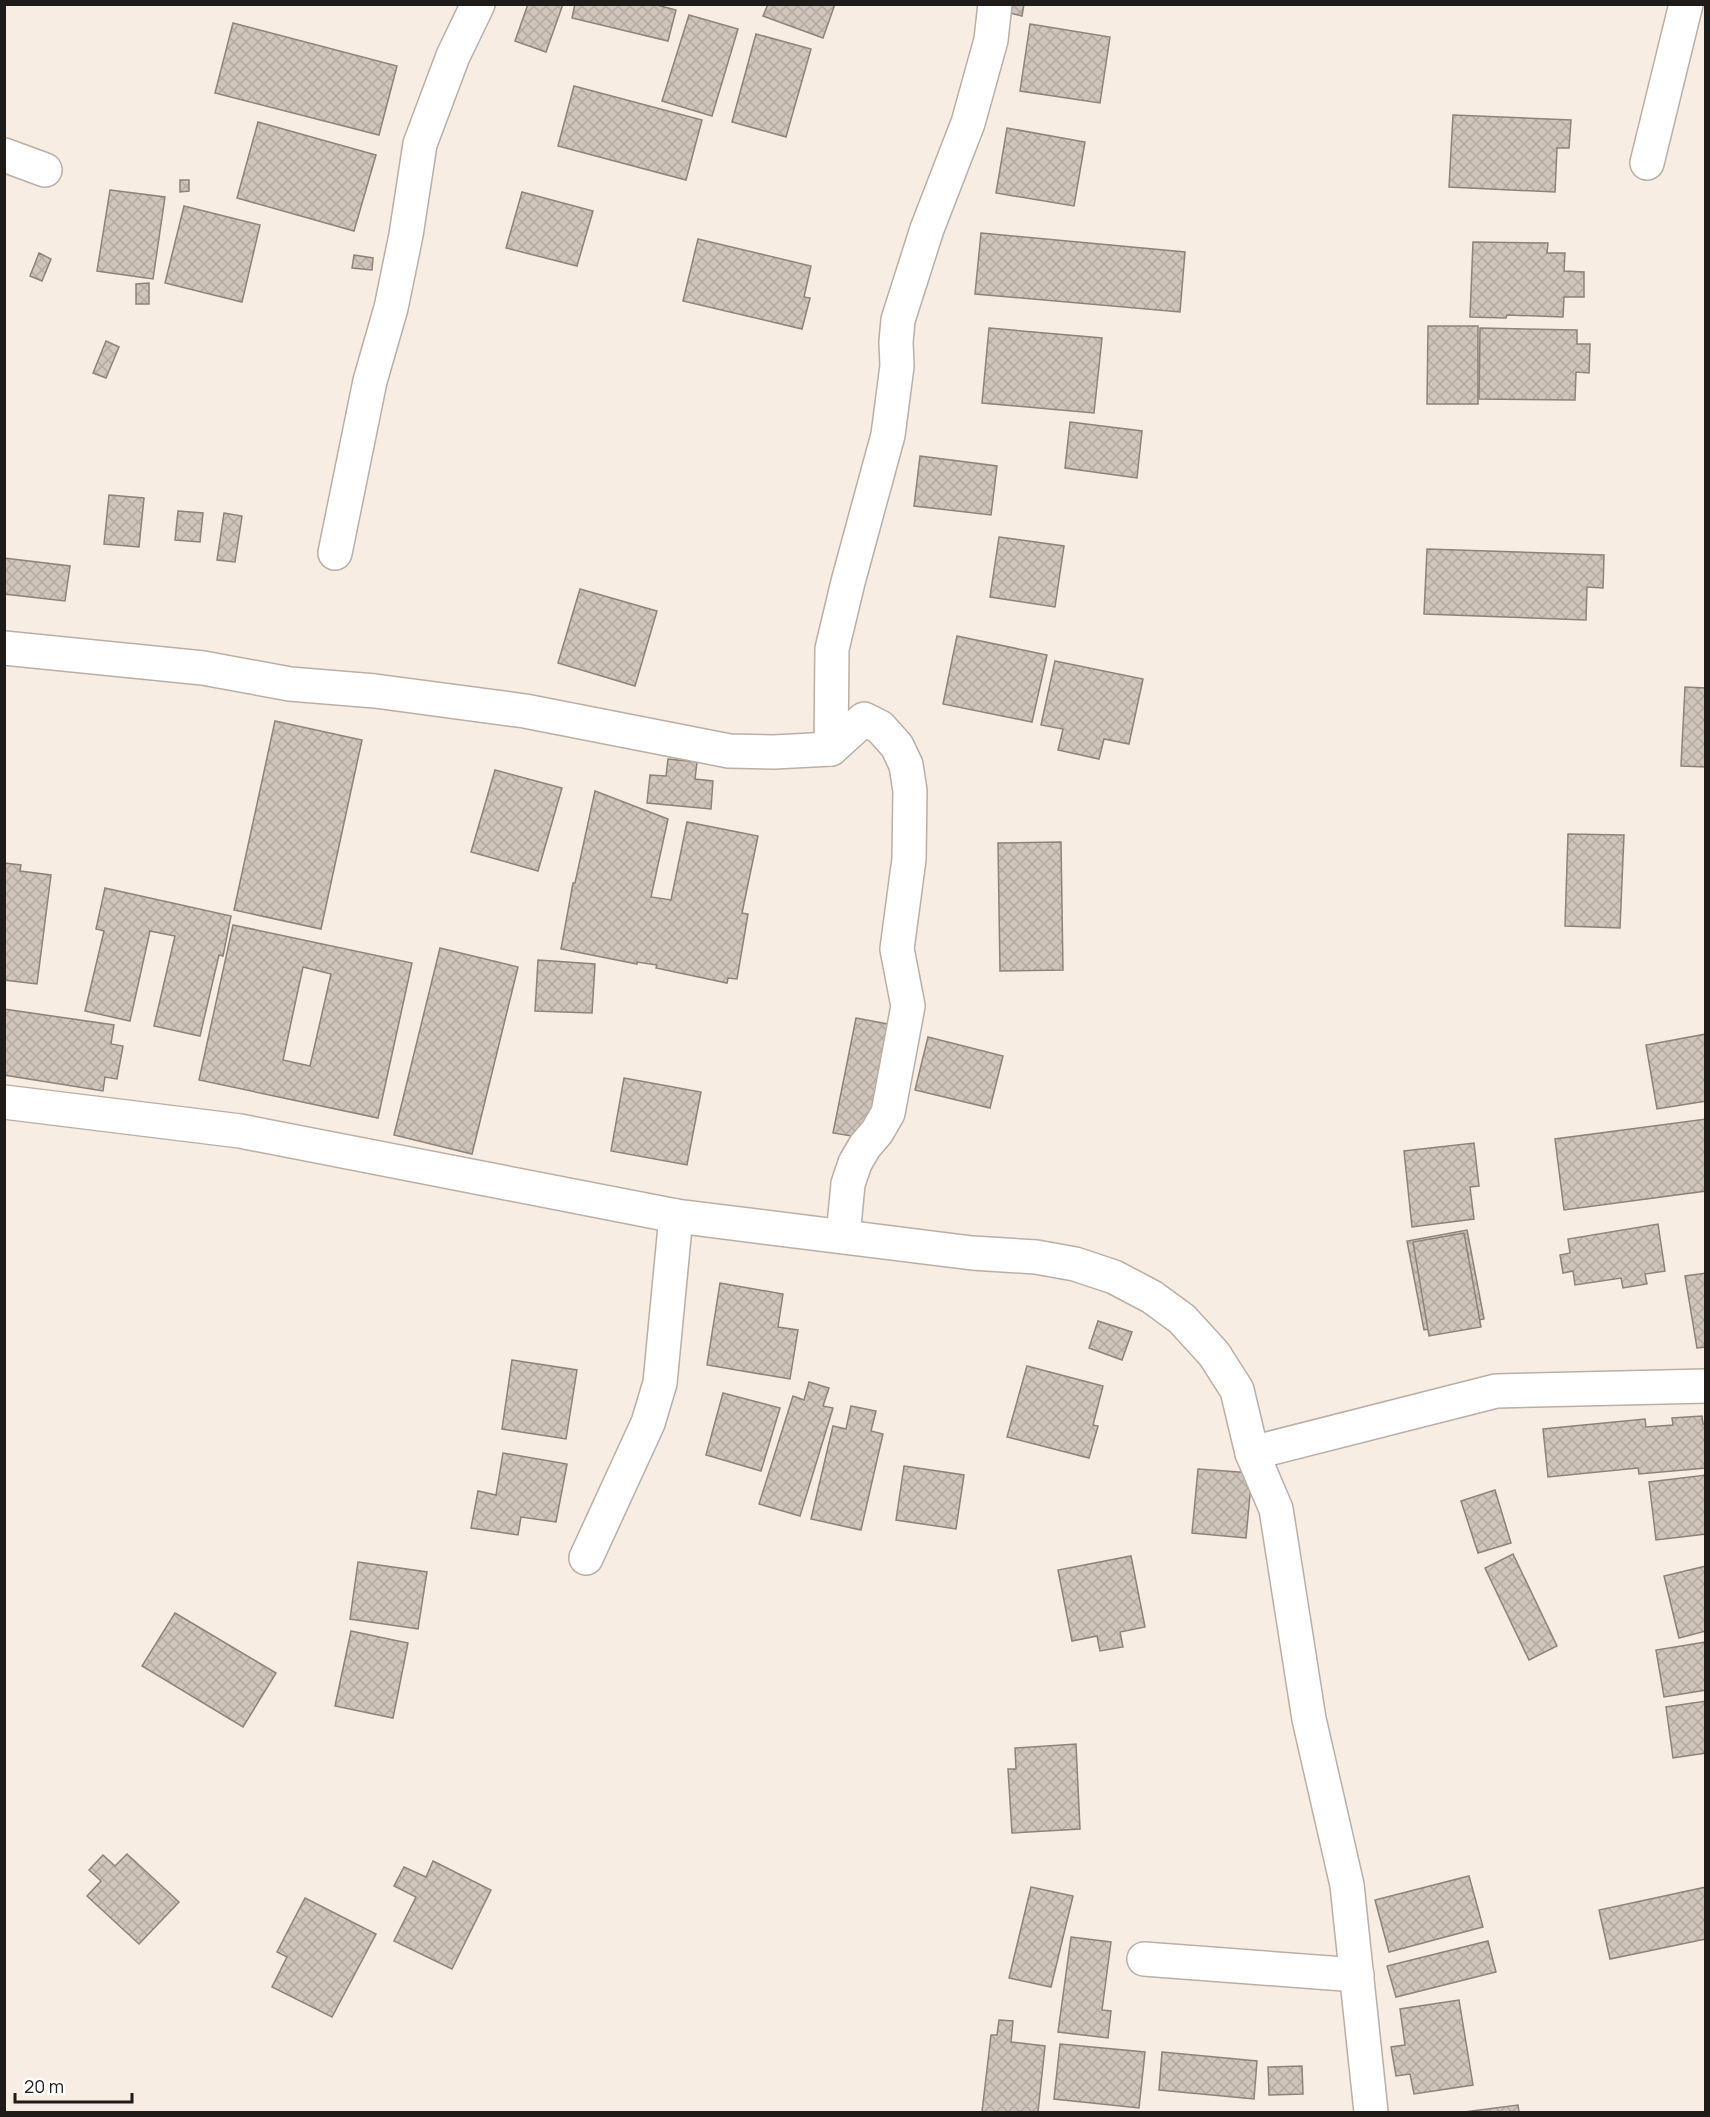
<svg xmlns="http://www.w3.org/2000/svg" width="1710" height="2117" font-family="Manrope,sans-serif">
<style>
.building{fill:url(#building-cross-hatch);stroke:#8d8379;stroke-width:1.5;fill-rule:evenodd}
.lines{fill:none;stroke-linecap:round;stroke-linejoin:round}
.street-casing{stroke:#b9afa5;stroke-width:36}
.street{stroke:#fff;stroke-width:33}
</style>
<defs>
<pattern id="building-cross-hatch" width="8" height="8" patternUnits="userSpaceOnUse" patternTransform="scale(1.5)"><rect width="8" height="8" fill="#d0c5bb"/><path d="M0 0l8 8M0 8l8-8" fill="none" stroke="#b2a9a0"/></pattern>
</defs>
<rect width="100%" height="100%" fill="#f8ede2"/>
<g class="building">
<polygon points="528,4 563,4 546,52 515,41"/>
<polygon points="575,4 653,4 676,10 668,41 572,18"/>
<polygon points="768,4 835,4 823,38 763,16"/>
<polygon points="1006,4 1024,4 1022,16 1005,12"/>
<polygon points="689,15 738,29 712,116 662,101"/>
<polygon points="233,23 397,66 379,135 215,93"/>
<polygon points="1030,24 1110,37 1100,103 1020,91"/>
<polygon points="756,34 811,49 786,137 732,122"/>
<polygon points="574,86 702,120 686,180 558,146"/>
<polygon points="1453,115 1571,120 1569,148 1557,148 1555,192 1449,187"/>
<polygon points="258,122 376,155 354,231 237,198"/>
<polygon points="1007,128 1085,142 1074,206 996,193"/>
<polygon points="180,180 189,180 189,191 180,192"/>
<polygon points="110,190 165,197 153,279 97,271"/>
<polygon points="522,192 593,211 577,266 506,248"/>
<polygon points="184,206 260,225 242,302 165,283"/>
<polygon points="981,233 1185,252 1180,312 975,294"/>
<polygon points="698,239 811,266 804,297 810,298 802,329 683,301"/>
<polygon points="1473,242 1548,243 1547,253 1565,253 1564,271 1584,272 1584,297 1564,297 1563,317 1507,315 1506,318 1470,317"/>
<polygon points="39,253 51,259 42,281 30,276"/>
<polygon points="354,255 373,258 372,270 352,268"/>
<polygon points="149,283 149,304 136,304 136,284"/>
<polygon points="1428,326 1478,326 1478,404 1427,404"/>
<polygon points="989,328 1102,338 1094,413 982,403"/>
<polygon points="1480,328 1577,330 1577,344 1590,344 1589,373 1576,372 1575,400 1479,399"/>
<polygon points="106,341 119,347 106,378 93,373"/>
<polygon points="1070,422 1142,431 1137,478 1065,468"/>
<polygon points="920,456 997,466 991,515 914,506"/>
<polygon points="109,495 144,498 139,547 104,544"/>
<polygon points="178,511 203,513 200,542 175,540"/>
<polygon points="224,513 242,516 235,562 217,560"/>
<polygon points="999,537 1064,546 1055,607 990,597"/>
<polygon points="1427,549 1604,555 1603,588 1587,587 1586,620 1424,614"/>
<polygon points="4,558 70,566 65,601 4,594"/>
<polygon points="580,589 657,611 635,686 558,663"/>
<polygon points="957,636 1047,655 1032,722 943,704"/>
<polygon points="1055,661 1143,679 1129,744 1104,739 1099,759 1058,750 1063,729 1041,725"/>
<polygon points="1685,687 1706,688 1706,767 1681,766"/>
<polygon points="275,721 362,740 321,929 234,910"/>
<polygon points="668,759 697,762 695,779 713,781 711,809 647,803 650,775 666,776"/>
<polygon points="495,770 562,788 538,871 471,852"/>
<polygon points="595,791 668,819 651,897 671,900 687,822 758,836 742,913 748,914 737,979 728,978 727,983 656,968 657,965 637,962 637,964 561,949 573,883 575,883"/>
<polygon points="1568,834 1624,835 1620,928 1565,926"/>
<polygon points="1061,842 1063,970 1000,971 998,843"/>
<polygon points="4,863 21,865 20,871 51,875 37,984 4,980"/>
<polygon points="105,888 231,916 223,956 219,955 200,1036 154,1026 175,936 150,931 130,1021 85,1011 104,931 96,929"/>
<path d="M233 925 412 963 378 1118 199 1080ZM303 967 331 974 310 1066 283 1060Z"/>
<polygon points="440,948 518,967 472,1154 394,1135"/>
<polygon points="538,960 595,964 592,1013 535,1011"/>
<polygon points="4,1009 114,1025 111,1044 123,1046 117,1079 105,1077 103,1091 4,1075"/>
<polygon points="856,1018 920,1030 876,1140 833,1133"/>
<polygon points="1706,1034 1706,1101 1657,1109 1646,1045"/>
<polygon points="928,1037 1003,1056 990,1108 915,1090"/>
<polygon points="624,1078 701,1092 687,1165 611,1151"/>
<polygon points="1706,1119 1706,1191 1564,1210 1555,1139"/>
<polygon points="1474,1143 1479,1186 1470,1187 1474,1219 1412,1227 1404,1151"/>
<polygon points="1658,1224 1665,1271 1645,1274 1647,1284 1623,1288 1621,1278 1575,1285 1573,1271 1563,1273 1560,1255 1570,1253 1568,1239"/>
<polygon points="1467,1230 1484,1319 1424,1330 1407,1241"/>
<polygon points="1464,1233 1481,1327 1429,1336 1413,1242"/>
<polygon points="1706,1273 1706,1347 1697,1348 1685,1276"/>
<polygon points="720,1283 783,1294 778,1327 798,1330 790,1379 707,1365"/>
<polygon points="1098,1321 1132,1332 1122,1360 1089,1348"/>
<polygon points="512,1360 577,1370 566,1439 502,1429"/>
<polygon points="1027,1366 1103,1386 1093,1425 1098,1426 1089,1458 1007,1437"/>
<polygon points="809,1382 829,1388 823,1406 833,1408 800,1516 759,1504 793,1396 804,1400"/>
<polygon points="723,1393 780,1408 761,1471 706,1455"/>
<polygon points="851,1406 876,1411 871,1431 883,1434 861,1530 811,1519 833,1426 846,1429"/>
<polygon points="1702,1416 1703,1424 1706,1424 1706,1468 1639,1474 1638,1468 1548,1477 1543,1429 1645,1419 1646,1427 1673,1425 1672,1418"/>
<polygon points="503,1453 567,1464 556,1522 521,1517 518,1535 471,1528 478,1491 496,1495"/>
<polygon points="904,1466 964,1475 956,1529 896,1520"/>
<polygon points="1198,1469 1252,1473 1246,1538 1192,1533"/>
<polygon points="1706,1475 1706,1534 1656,1540 1649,1482"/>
<polygon points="1495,1490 1511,1543 1478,1553 1461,1501"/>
<polygon points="1513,1554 1557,1646 1529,1660 1485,1568"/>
<polygon points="1131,1556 1145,1627 1120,1632 1123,1647 1100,1651 1097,1636 1072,1641 1058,1570"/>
<polygon points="358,1562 427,1572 418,1629 350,1619"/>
<polygon points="1706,1566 1706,1631 1679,1638 1664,1576"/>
<polygon points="175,1613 276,1673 243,1727 142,1666"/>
<polygon points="351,1631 408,1643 393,1718 335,1706"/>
<polygon points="1706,1642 1706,1690 1664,1697 1656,1650"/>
<polygon points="1706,1701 1706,1753 1673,1758 1666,1707"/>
<polygon points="1076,1744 1080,1829 1012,1833 1008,1769 1016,1769 1015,1748"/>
<polygon points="127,1854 179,1902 139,1944 87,1896 101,1881 89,1870 103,1855 115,1866"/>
<polygon points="433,1861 491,1890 452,1969 394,1941 416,1897 394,1886 404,1867 426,1877"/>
<polygon points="1469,1876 1483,1927 1389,1952 1375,1900"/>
<polygon points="1031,1887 1073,1896 1051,1987 1009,1978"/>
<polygon points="1706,1887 1706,1939 1610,1959 1599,1910"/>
<polygon points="305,1898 376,1934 332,2017 272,1987 287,1957 277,1952"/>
<polygon points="1071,1937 1111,1942 1102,2010 1111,2011 1108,2038 1058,2032"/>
<polygon points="1488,1941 1496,1972 1396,1997 1387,1966"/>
<polygon points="1459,2000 1473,2085 1414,2094 1410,2074 1396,2076 1391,2047 1405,2045 1400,2009"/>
<polygon points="999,2020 1013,2021 1011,2042 1045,2046 1038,2112 982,2112 991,2035 997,2035"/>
<polygon points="1060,2044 1145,2052 1139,2108 1054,2099"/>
<polygon points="1162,2052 1257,2061 1254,2099 1159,2090"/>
<polygon points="1302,2066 1303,2094 1269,2095 1268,2067"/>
<polygon points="1518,2105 1519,2112 1464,2112"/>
</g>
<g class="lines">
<defs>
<g id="street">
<polyline points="4,155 45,170"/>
<polyline points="1647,163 1686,4"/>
<polyline points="335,553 370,381 391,308 406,235 420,144 453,56 478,4"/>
<polyline points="4,648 203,668 290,684 375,691 525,711 729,751 774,752 831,749 864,719 880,727 897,746 906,765 910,791 909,859 897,949 908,1006 888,1113 877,1132 865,1146 855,1163 848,1184 843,1236"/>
<polyline points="831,749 832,649 848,582 888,435 897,366 896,342 898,320 927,229 968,123 991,40 995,4"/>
<polyline points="4,1102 240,1131 676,1216 972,1253 1036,1257 1075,1264 1114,1277 1152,1297 1182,1319 1214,1354 1237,1390 1252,1453 1276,1509 1309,1719 1347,1885 1371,2112"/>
<polyline points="1252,1453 1496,1391 1706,1386"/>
<polyline points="586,1558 648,1423 660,1383 676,1216"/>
<polyline points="1144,1959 1357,1975"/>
</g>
</defs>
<use href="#street" class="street-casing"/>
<use href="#street" class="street"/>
</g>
<rect width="1710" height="2117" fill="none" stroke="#1f1b18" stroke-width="12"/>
<path d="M15 2093v9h117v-9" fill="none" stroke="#1f1b18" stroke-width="3"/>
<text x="24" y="2093" font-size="18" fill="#1f1b18" stroke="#ffffff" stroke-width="4.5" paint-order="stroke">20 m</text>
</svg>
